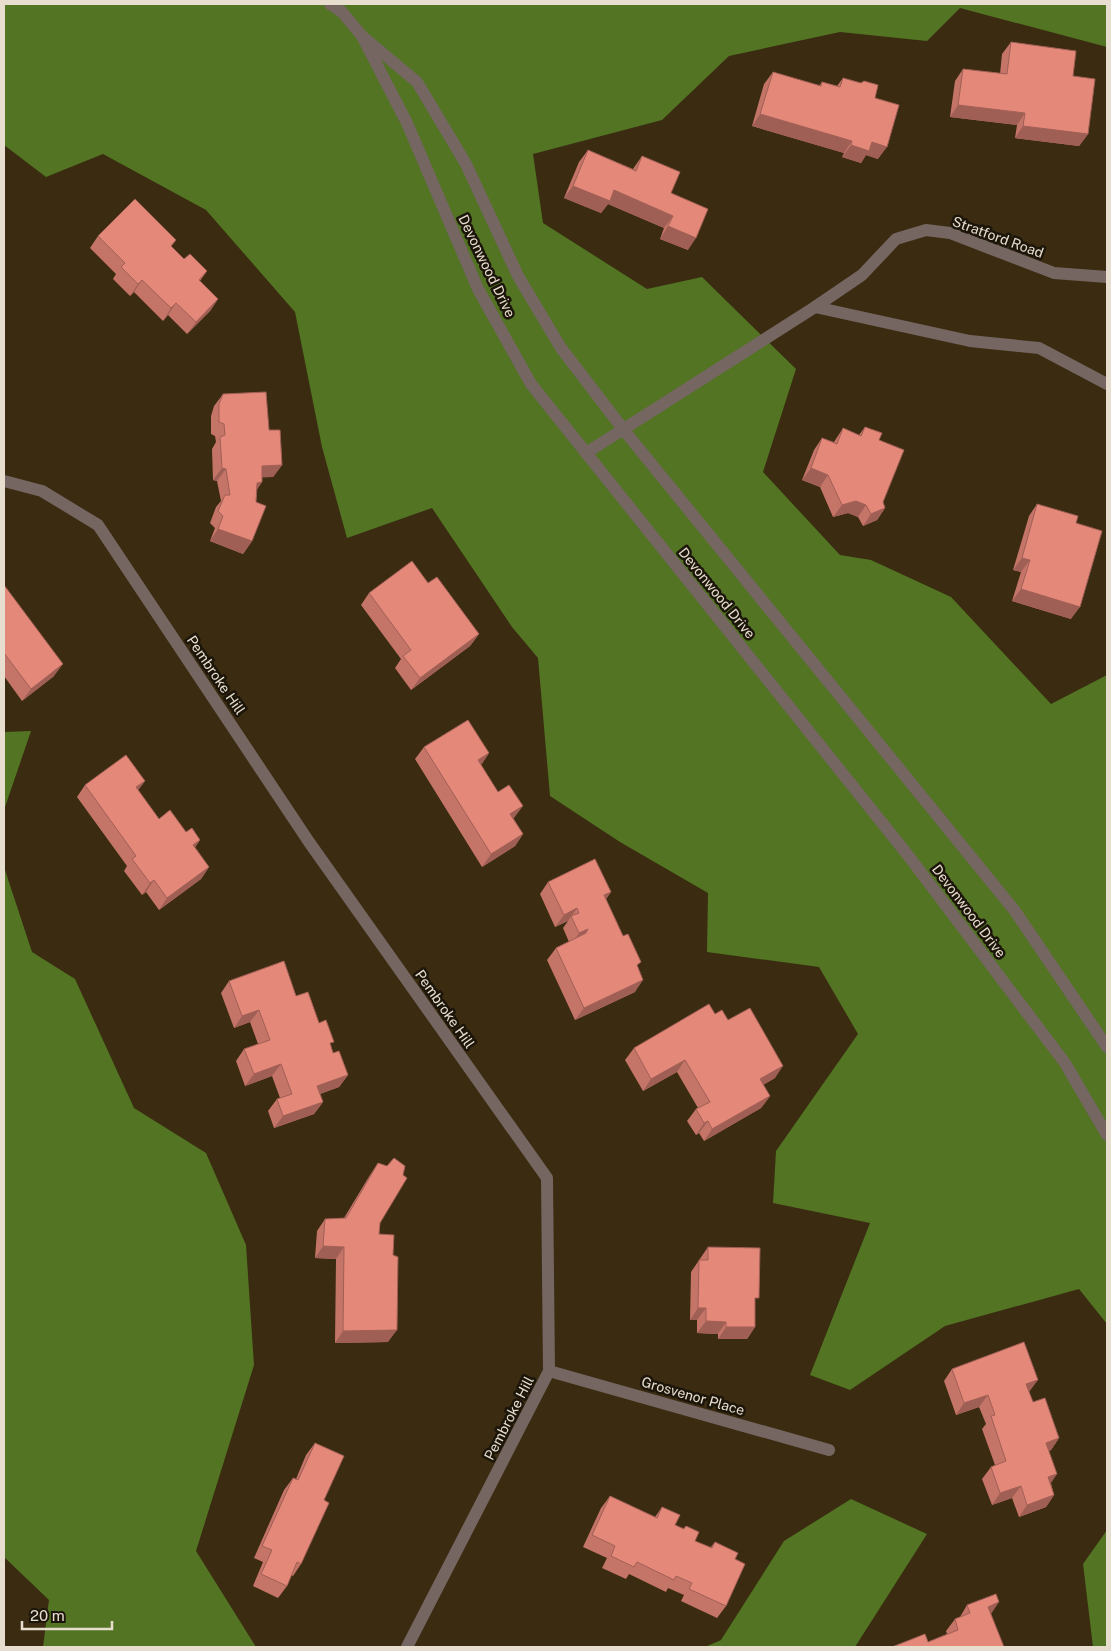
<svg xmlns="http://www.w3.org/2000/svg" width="1111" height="1651" font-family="'Public Sans',sans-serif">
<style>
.forest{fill:#527423}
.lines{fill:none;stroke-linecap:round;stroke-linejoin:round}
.minor{stroke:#756662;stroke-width:12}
.wall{fill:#c47568}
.shaded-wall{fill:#a05f55}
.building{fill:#e48879;stroke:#a05f55}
.labels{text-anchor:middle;stroke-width:5;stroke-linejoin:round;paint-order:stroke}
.street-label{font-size:14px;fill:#e8decf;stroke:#1c150a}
</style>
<rect width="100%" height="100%" fill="#3a2b11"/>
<g class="forest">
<polygon points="4,4 1107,4 1107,47 960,8 927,41 840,32 729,56 662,120 533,154 543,223 647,289 702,277 796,369 763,472 840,555 871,560 951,597 1051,704 1107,675 1107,1324 1079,1289 945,1326 850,1390 810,1375 870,1223 773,1203 776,1151 858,1034 819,967 707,952 708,893 620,842 550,796 538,658 512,627 432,508 347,538 322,447 295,312 206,210 103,154 46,177 4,145"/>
<polygon points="31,731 4,810 4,732"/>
<polygon points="4,867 32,952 75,979 134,1108 206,1153 246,1245 254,1365 196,1551 256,1647 43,1647 49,1600 4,1557"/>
<polygon points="851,1499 927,1534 855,1647 705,1647 721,1640 784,1541"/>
<polygon points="1107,1530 1107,1647 1093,1647 1083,1564"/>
</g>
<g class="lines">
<g class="minor">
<polyline points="330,4 342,12 362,36 417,82 466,164 518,276 561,348 623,429 1015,911 1107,1047"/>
<polyline points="362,36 407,123 478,289 531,384 907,854 1065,1063 1107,1135"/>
<polyline points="815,307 862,275 896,239 926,230 950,233 1054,273 1107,277"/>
<polyline points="586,453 815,307 970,341 1039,348 1107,384"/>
<polyline points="4,481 42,491 98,525 309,842 547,1178 549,1371 407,1647"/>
<polyline points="549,1371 829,1450"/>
</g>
</g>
<g class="wall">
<polygon points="1011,42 1073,76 1088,134 1079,146 1015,138 1017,125 950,117 955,81 963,69 1000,74 1002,54"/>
<polygon points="773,72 819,86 822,82 837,86 843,78 875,98 878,159 866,155 861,163 842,157 844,153 752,126 764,84"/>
<polygon points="588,150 633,169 642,156 671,193 688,250 660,239 664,228 608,204 601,213 564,198 579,162"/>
<polygon points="98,236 172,247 184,259 207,271 200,281 218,299 210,311 187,334 168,315 163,321 134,292 130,296 113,279 116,274 90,248"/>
<polygon points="223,394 269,430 282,465 273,477 262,477 262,482 257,489 252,541 243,554 210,541 215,528 210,523 216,507 221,501 217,481 213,480 212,449 216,442 215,436 211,434 211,416 214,406"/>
<polygon points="865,427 879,440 883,502 885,508 877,520 863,526 858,517 848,513 833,517 820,487 802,480 814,450 822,438 834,442 843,428 859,435"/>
<polygon points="1037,504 1076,523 1071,619 1012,601 1021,572 1013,570 1029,516"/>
<polygon points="428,583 479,634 470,646 411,690 395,668 401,659 361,605 369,593"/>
<polygon points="4,585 54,676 22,701 4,676"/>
<polygon points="424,747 489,753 481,765 523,834 515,846 482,867 415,759"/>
<polygon points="145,781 138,790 159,819 200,840 195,847 209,867 201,879 159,910 146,892 142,895 124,871 127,866 77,797 85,785"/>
<polygon points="548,882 611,892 606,899 638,968 635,992 575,1020 547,960 556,948 569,942 563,928 568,921 555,927 540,894"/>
<polygon points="229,981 296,996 319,1023 331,1047 333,1053 348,1075 339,1087 320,1094 323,1102 314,1114 274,1128 268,1111 277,1099 280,1098 272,1076 245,1086 236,1061 244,1049 258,1044 250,1022 234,1028 221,993"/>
<polygon points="715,1014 728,1020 775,1078 763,1085 770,1096 761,1108 704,1141 699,1133 696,1135 687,1121 696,1109 698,1108 677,1072 643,1091 625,1060 634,1048"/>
<polygon points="378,1163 380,1223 379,1234 388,1342 335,1343 336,1259 315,1258 317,1231 325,1219 344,1218 370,1175"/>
<polygon points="708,1247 755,1303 755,1327 747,1339 718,1339 718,1334 697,1333 697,1320 690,1320 691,1272"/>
<polygon points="952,1369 1029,1392 1033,1402 1059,1438 1051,1450 1049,1451 1051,1483 1054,1495 1046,1507 1019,1517 1012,1498 992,1505 982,1479 991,1467 995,1465 982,1429 986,1424 979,1407 956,1415 944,1381"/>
<polygon points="315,1443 324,1500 301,1564 293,1576 291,1575 287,1586 278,1598 253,1586 263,1562 254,1558 284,1490 293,1478 296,1479 306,1455"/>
<polygon points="610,1496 655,1517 662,1507 675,1525 683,1529 686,1526 695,1541 710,1548 715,1542 735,1559 726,1606 717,1618 681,1601 684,1595 668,1588 666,1592 629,1574 626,1579 602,1568 607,1558 583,1547 601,1508"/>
<polygon points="967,1605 991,1614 1004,1647 892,1647 928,1642 947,1634 946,1631 955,1619 960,1617"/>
</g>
<g class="shaded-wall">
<polygon points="958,105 1025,113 1017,125 950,117"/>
<polygon points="760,114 852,141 844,153 752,126"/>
<polygon points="1023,126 1088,134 1079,146 1015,138"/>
<polygon points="872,142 887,147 878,159 866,155 861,163 842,157 851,145"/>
<polygon points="573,186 614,190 673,216 664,228 608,204 601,213 564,198"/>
<polygon points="668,226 696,238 688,250 660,239"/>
<polygon points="142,280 134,292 130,296 138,284"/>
<polygon points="218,299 210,311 187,334 196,322"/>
<polygon points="176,303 168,315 163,321 171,308"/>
<polygon points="282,465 273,477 253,478 262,466"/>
<polygon points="222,468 226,469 217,481 213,480"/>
<polygon points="811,468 828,475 820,487 802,480"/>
<polygon points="262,482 254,494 257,483"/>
<polygon points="856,501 866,505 858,517 848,513 833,517 842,505"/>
<polygon points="885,508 877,520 863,526 871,514"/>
<polygon points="218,529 252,541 243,554 210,541"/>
<polygon points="1022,558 1030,560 1021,572 1013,570"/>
<polygon points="1021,589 1080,607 1071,619 1012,601"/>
<polygon points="479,634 470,646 411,690 420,678"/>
<polygon points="63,664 54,676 22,701 31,689"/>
<polygon points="489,753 481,765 478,760"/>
<polygon points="145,781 136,793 136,787"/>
<polygon points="523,806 514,818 502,826 510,814"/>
<polygon points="523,834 515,846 482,867 491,854"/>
<polygon points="200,840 192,852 193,845"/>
<polygon points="209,867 201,879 159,910 167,898"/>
<polygon points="154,880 146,892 142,895 150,883"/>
<polygon points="611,892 602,904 604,895"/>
<polygon points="577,908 568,921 555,927 564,915"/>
<polygon points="588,929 579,941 571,945 579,933"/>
<polygon points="643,980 635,992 575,1020 584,1008"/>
<polygon points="259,1010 250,1022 234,1028 242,1016"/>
<polygon points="685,1060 677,1072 643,1091 651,1079"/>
<polygon points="281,1064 272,1076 245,1086 254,1074"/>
<polygon points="783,1066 775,1078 751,1091 760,1079"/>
<polygon points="348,1075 339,1087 309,1098 317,1086"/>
<polygon points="770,1096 761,1108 704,1141 712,1129"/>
<polygon points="323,1102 314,1114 274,1128 283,1116"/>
<polygon points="708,1121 699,1133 696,1135 704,1123"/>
<polygon points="323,1246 344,1247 336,1259 315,1258"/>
<polygon points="698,1308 706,1308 697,1320 690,1320"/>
<polygon points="706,1321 726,1322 718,1334 697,1333"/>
<polygon points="726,1327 755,1327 747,1339 718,1339"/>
<polygon points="397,1330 388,1342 335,1343 343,1331"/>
<polygon points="1038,1380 1029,1392 1026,1384"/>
<polygon points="988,1395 979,1407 956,1415 964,1403"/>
<polygon points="1059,1438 1051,1450 1037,1455 1046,1443"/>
<polygon points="1057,1474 1049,1486 1048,1477"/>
<polygon points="1021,1486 1012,1498 992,1505 1000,1493"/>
<polygon points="1054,1495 1046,1507 1019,1517 1027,1505"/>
<polygon points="999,1602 991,1614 979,1619 988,1607"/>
</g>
<g class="building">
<polygon points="1011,42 1076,51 1073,76 1095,79 1088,134 1023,126 1025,113 958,105 963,69 1007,74"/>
<polygon points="773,72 821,86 822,82 840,87 843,78 861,83 864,81 878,85 875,98 899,105 887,147 872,142 869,151 851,145 852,141 760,114"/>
<polygon points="588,150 636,171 642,156 680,172 671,193 708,209 696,238 668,226 673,216 614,190 610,201 573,186"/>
<polygon points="135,199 176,240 171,246 184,259 190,254 207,271 199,280 218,299 196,322 176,303 171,308 142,280 138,284 121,267 125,263 98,236"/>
<polygon points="266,392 269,430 280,430 282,465 262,466 262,482 257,483 256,502 266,506 252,541 218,529 223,516 218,511 225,495 230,495 226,469 222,468 220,437 225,435 224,424 219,422 219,404 223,394"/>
<polygon points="865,427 882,433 879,440 904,450 883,502 885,508 871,514 866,505 856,501 842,505 828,475 811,468 822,438 837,444 843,428 861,436"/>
<polygon points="1037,504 1078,516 1076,523 1102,531 1080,607 1021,589 1030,560 1022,558"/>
<polygon points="412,561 428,583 437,577 479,634 420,678 403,656 411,650 369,593"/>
<polygon points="4,585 63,664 31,689 4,653"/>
<polygon points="468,720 489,753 478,760 498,792 509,785 523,806 510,814 523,834 491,854 424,747"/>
<polygon points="126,755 145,781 136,787 159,819 170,810 186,832 192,828 200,840 193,845 209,867 167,898 154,880 150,883 132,859 136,856 85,785"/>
<polygon points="595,859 611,892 604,895 623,936 628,934 641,962 637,965 643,980 584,1008 556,948 586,933 588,929 579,933 571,916 579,913 577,908 564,915 548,882"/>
<polygon points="284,961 296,996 308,992 319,1023 326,1020 334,1042 330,1043 333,1053 339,1051 348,1075 317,1086 323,1102 283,1116 277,1099 292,1094 281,1064 254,1074 244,1049 270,1040 259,1010 242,1016 229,981"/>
<polygon points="709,1004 715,1014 722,1010 728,1020 750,1008 783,1066 760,1079 770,1096 712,1129 708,1121 704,1123 696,1109 710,1102 685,1060 651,1079 634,1048"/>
<polygon points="394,1158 405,1166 403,1175 407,1178 380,1223 379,1234 394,1235 393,1255 398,1257 397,1330 343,1331 344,1247 323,1246 325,1219 346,1218 378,1163 387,1166"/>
<polygon points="708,1247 760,1248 759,1298 755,1298 755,1327 726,1327 726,1322 706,1321 706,1308 698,1308 699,1260 708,1260"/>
<polygon points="1024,1342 1038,1380 1026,1384 1033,1402 1045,1398 1059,1438 1046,1443 1057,1474 1048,1477 1054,1495 1027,1505 1021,1486 1000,1493 991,1467 1006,1461 991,1416 995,1415 988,1395 964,1403 952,1369"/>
<polygon points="315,1443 344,1456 324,1500 329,1503 301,1564 297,1562 287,1586 261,1574 272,1550 262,1546 293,1478 298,1480"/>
<polygon points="610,1496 657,1518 662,1507 680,1515 675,1525 684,1529 686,1526 699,1532 695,1541 712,1548 715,1542 738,1553 735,1559 745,1564 726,1606 689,1589 692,1583 676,1576 674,1580 637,1562 634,1567 611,1556 615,1546 592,1535"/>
<polygon points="996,1594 999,1602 988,1607 1004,1647 892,1647 925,1634 928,1642 958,1630 955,1619 970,1613 967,1605"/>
</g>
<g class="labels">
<g class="street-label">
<text transform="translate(998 237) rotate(20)" y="5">Stratford Road</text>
<text transform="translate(487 266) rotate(64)" y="5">Devonwood Drive</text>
<text transform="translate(717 593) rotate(51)" y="5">Devonwood Drive</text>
<text transform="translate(216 675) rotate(56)" y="5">Pembroke Hill</text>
<text transform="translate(969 911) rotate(53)" y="5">Devonwood Drive</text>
<text transform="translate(445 1009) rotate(55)" y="5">Pembroke Hill</text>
<text transform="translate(693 1396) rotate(16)" y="5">Grosvenor Place</text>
<text transform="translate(509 1418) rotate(-63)" y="5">Pembroke Hill</text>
</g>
</g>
<rect width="1111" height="1651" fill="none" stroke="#e8decf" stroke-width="10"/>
<path d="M22 1621v8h90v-8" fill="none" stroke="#e8decf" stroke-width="2.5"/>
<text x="30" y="1621" font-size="15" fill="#e8decf" stroke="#1c150a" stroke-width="4" paint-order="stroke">20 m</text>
</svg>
